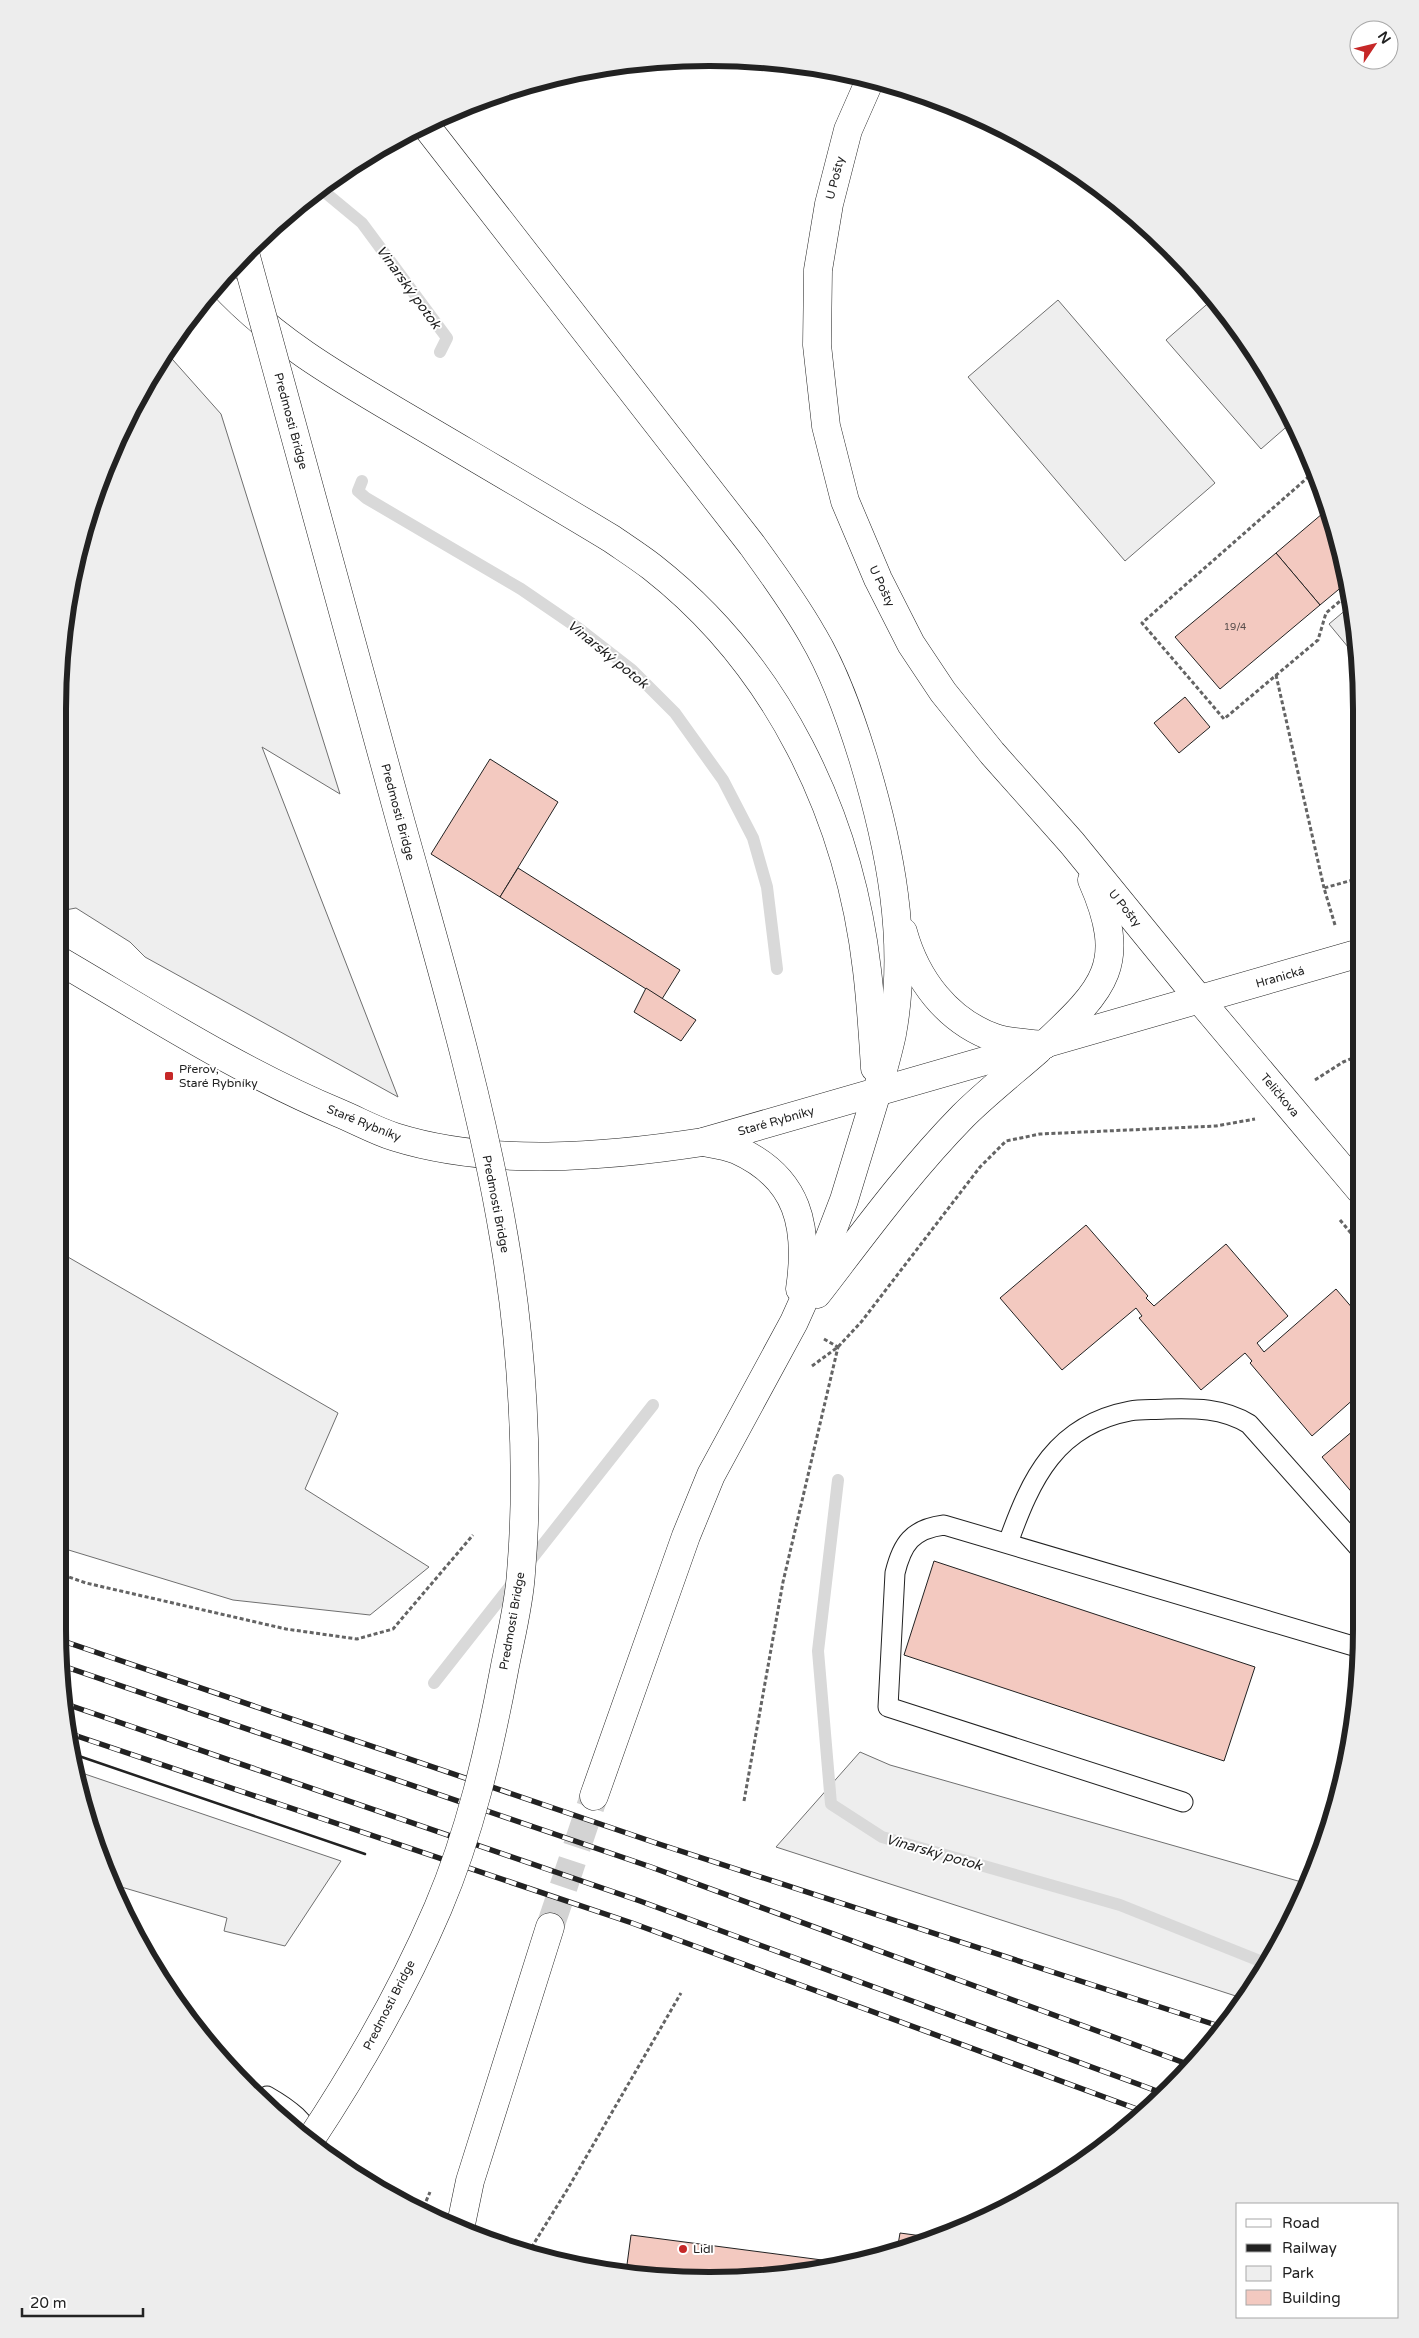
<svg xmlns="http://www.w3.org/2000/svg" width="1419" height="2338" font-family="'Varela Round',sans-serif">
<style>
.green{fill:#eee;stroke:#6f6f6f}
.parking{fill:#ededed;stroke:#6f6f6f}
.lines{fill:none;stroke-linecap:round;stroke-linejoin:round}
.stream{stroke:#d9d9d9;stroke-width:12}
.building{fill:#f3c9c0;stroke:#222}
.secondary-tunnel{stroke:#d3d3d3;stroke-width:28;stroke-dasharray:28 14;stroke-linecap:butt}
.lane-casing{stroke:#222;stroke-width:21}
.street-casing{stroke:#222;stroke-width:29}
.secondary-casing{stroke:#222;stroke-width:29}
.primary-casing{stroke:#222;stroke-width:29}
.path{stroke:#646464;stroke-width:3;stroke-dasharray:4 2.5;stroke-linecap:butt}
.lane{stroke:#fff;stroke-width:19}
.street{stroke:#fff;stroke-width:28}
.secondary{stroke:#fff;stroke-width:28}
.primary{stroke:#fff;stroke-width:28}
.rail-casing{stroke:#222;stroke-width:5.5}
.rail{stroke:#fff;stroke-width:4;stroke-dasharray:11;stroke-linecap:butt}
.primary-bridge-casing{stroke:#222;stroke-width:29;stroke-linecap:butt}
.primary-bridge{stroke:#fff;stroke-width:28}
.wall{stroke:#222;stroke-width:2.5}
.poi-dot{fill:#c62828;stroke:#fff;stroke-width:2}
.labels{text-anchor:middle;stroke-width:4;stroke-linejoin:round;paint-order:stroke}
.number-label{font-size:10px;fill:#564c4a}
.street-label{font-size:12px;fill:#222;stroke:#fff}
.poi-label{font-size:12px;fill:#222;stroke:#fff;text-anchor:start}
.water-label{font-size:14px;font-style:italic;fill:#222;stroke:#fff}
.rim{fill:none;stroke:#222;stroke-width:6}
</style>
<rect width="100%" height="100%" fill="#fff"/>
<g class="green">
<polygon points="1213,299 1274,384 1292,422 1261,449 1166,340"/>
<polygon points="1058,300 1215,483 1125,561 968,377"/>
<polygon points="165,351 221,414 340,794 262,747 398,1097 145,957 130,942 76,908 60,911 59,667 92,500"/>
<polygon points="61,1253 338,1413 305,1489 429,1567 370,1615 233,1600 62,1548"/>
<polygon points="860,1752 890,1765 1305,1883 1251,1991 1245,1999 776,1847"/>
<polygon points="76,1771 341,1861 285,1946 224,1931 227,1918 111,1884 92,1838"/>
</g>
<polygon class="parking" points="1348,608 1358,659 1329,624"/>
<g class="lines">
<g class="stream">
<polyline points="321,189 362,223 447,338 440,352"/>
<polyline points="362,481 358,491 366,498 521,589 578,628 632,670 675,713 723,780 753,838 767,887 777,969"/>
<polyline points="838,1480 818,1651 831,1804 882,1837 1120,1905 1265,1963"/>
<polyline points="434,1683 653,1405"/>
</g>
</g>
<g class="building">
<polygon points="1329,508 1344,585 1320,605 1276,553"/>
<polygon points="1276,553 1320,605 1220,689 1175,637"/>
<polygon points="1185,697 1210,727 1179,753 1154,723"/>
<polygon points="490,759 558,802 500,897 431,854"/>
<polygon points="518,868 680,970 662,999 500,897"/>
<polygon points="646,988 696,1020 681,1041 634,1012"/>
<polygon points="1086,1225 1148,1296 1146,1298 1154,1306 1226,1244 1288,1316 1257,1343 1264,1352 1336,1289 1360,1317 1360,1402 1356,1397 1312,1436 1250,1363 1252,1361 1245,1353 1201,1390 1139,1318 1142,1316 1136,1308 1062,1370 1000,1298"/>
<polygon points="1360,1425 1360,1502 1322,1457"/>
<polygon points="934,1561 1255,1667 1224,1761 904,1655"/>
<polygon points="900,2233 937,2238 919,2246 897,2251"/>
<polygon points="631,2235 845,2263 795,2275 709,2280 626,2272"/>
</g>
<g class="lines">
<polyline class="secondary-tunnel" points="550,1927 594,1796"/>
<defs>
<g id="lane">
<path d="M1008 1543C1031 1478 1056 1425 1130 1411 1141 1409 1153 1410 1165 1409 1195 1408 1223 1408 1249 1424L1360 1549"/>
<path d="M1183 1802 888 1707 895 1573C902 1544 912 1529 944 1525L1360 1648"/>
<path d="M267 2096C288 2108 308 2122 315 2146"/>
</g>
<g id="street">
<polyline points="870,80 848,130 829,204 818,270 817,345 826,426 845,501 878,579 911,644 943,692 992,753 1072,843 1200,1000 1360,1190"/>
<path d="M1044 1045C1105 988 1129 964 1092 880"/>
</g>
<g id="secondary">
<path d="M60 961C152 1015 241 1072 339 1113 358 1121 376 1131 395 1137 491 1167 605 1157 703 1142L1360 953"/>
<path d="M703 1142C714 1144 727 1146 737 1150 799 1178 809 1227 800 1289"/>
<path d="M817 1294C864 1233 909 1171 963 1116 986 1093 1013 1072 1038 1050"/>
<polyline points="594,1796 686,1536 711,1475 794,1322 816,1273 844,1200 877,1092"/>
<polyline points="460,2229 470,2181 550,1927"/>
</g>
<g id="primary">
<path d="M426 126 752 545C773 574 795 604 813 636 835 673 850 716 863 758 890 847 909 941 892 1034 888 1053 882 1073 877 1092"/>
<path d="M221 283C275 342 345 381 413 421 479 460 546 499 612 539 625 548 639 557 652 567 777 665 849 814 867 970 871 1003 873 1036 875 1068"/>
<path d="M903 932C916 979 947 1021 995 1038 1010 1043 1027 1043 1044 1045"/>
</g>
</defs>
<use href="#lane" class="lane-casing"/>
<use href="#street" class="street-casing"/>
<use href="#secondary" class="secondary-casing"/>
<use href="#primary" class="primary-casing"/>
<g class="path">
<polyline points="1314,472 1142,623 1224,719 1318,640 1326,613 1346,596"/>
<polyline points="1276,675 1324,888"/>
<polyline points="1335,925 1324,888 1360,878"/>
<polyline points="1356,991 1360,1004"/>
<polyline points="1315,1080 1343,1062 1360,1055"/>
<polyline points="1340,1220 1360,1244"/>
<polyline points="824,1339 838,1347"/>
<polyline points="812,1366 838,1347 862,1321 980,1167 1006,1141 1040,1134 1216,1126 1255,1119"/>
<polyline points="63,1575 86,1583 286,1629 357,1639 393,1629 473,1535"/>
<polyline points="744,1801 783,1582 838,1347"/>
<polyline points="421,2213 430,2192"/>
<polyline points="528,2253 567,2190 681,1993"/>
</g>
<use href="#lane" class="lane"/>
<use href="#street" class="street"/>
<use href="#secondary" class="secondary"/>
<use href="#primary" class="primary"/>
<defs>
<g id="rail">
<polyline points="63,1641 659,1844 1222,2027"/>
<polyline points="63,1666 651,1867 1190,2065"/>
<polyline points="63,1703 640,1901 1165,2094"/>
<polyline points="68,1733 632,1923 1145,2112"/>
</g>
</defs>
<use href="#rail" class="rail-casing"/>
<use href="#rail" class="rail"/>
<defs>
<path id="primary-bridge" d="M245 253C297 440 348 628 399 816 438 956 480 1095 504 1238 522 1342 530 1468 521 1573 519 1606 510 1639 504 1671 489 1751 470 1833 438 1908 403 1990 358 2068 309 2142"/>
</defs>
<use href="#primary-bridge" class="primary-bridge-casing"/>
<use href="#primary-bridge" class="primary-bridge"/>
<polyline class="wall" points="73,1754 365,1854"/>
</g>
<g class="poi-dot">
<rect x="164" y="1071" width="10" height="10" rx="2.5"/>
<circle cx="683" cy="2249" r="5"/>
</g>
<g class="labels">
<g class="number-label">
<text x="1235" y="630">19/4</text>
</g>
<g class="street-label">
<text transform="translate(835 178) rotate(-76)" y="4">U Pošty</text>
<text transform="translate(291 421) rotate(75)" y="4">Predmosti Bridge</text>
<text transform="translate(882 586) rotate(65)" y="4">U Pošty</text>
<text transform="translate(398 812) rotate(75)" y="4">Predmosti Bridge</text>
<text transform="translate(1125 908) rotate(51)" y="4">U Pošty</text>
<text transform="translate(1280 977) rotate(-16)" y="4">Hranická</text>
<text transform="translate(1280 1095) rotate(50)" y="4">Teličkova</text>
<text transform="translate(776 1121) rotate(-16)" y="4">Staré Rybníky</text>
<text transform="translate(364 1123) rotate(22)" y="4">Staré Rybníky</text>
<text transform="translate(496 1204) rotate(79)" y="4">Predmosti Bridge</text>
<text transform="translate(512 1621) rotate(-80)" y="4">Predmosti Bridge</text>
<text transform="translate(389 2005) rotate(-63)" y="4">Predmosti Bridge</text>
</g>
<g class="poi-label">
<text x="179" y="1073">Přerov,<tspan x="179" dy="14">Staré Rybníky</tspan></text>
<text x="693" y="2253">Lidl</text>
</g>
<g class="water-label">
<text transform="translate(409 287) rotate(54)" y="5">Vinarský potok</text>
<text transform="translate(608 654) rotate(39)" y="5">Vinarský potok</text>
<text transform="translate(934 1852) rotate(16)" y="5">Vinarský potok</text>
</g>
</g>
<path d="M0 0H1419V2338H0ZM709 66H710A643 643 0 0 1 1353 709V1629A643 643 0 0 1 710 2272H709A643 643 0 0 1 66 1629V709A643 643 0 0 1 709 66Z" fill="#ededed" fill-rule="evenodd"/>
<path class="rim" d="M709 66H710A643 643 0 0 1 1353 709V1629A643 643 0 0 1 710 2272H709A643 643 0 0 1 66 1629V709A643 643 0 0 1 709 66Z"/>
<rect x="1236" y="2203" width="162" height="115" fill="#ffffff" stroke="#a7a7a7"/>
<rect x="1246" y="2219" width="25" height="8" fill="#ffffff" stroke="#a7a7a7"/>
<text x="1282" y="2228" font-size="15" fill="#222222">Road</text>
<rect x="1246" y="2244" width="25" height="8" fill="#222222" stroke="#a7a7a7"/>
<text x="1282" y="2253" font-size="15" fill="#222222">Railway</text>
<rect x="1246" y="2266" width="25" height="15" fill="#eeeeee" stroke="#a7a7a7"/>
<text x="1282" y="2278" font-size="15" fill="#222222">Park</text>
<rect x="1246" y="2290" width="25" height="15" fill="#f3c9c0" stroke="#a7a7a7"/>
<text x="1282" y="2303" font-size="15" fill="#222222">Building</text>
<g transform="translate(1374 45) rotate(55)"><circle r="24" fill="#ffffff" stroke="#a7a7a7"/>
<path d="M0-4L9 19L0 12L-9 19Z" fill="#c62828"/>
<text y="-8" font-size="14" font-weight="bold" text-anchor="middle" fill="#222222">N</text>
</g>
<path d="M22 2308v8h121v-8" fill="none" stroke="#222222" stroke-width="2.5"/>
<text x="30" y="2308" font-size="15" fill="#222222" stroke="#ffffff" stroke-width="4" paint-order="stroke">20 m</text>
</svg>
